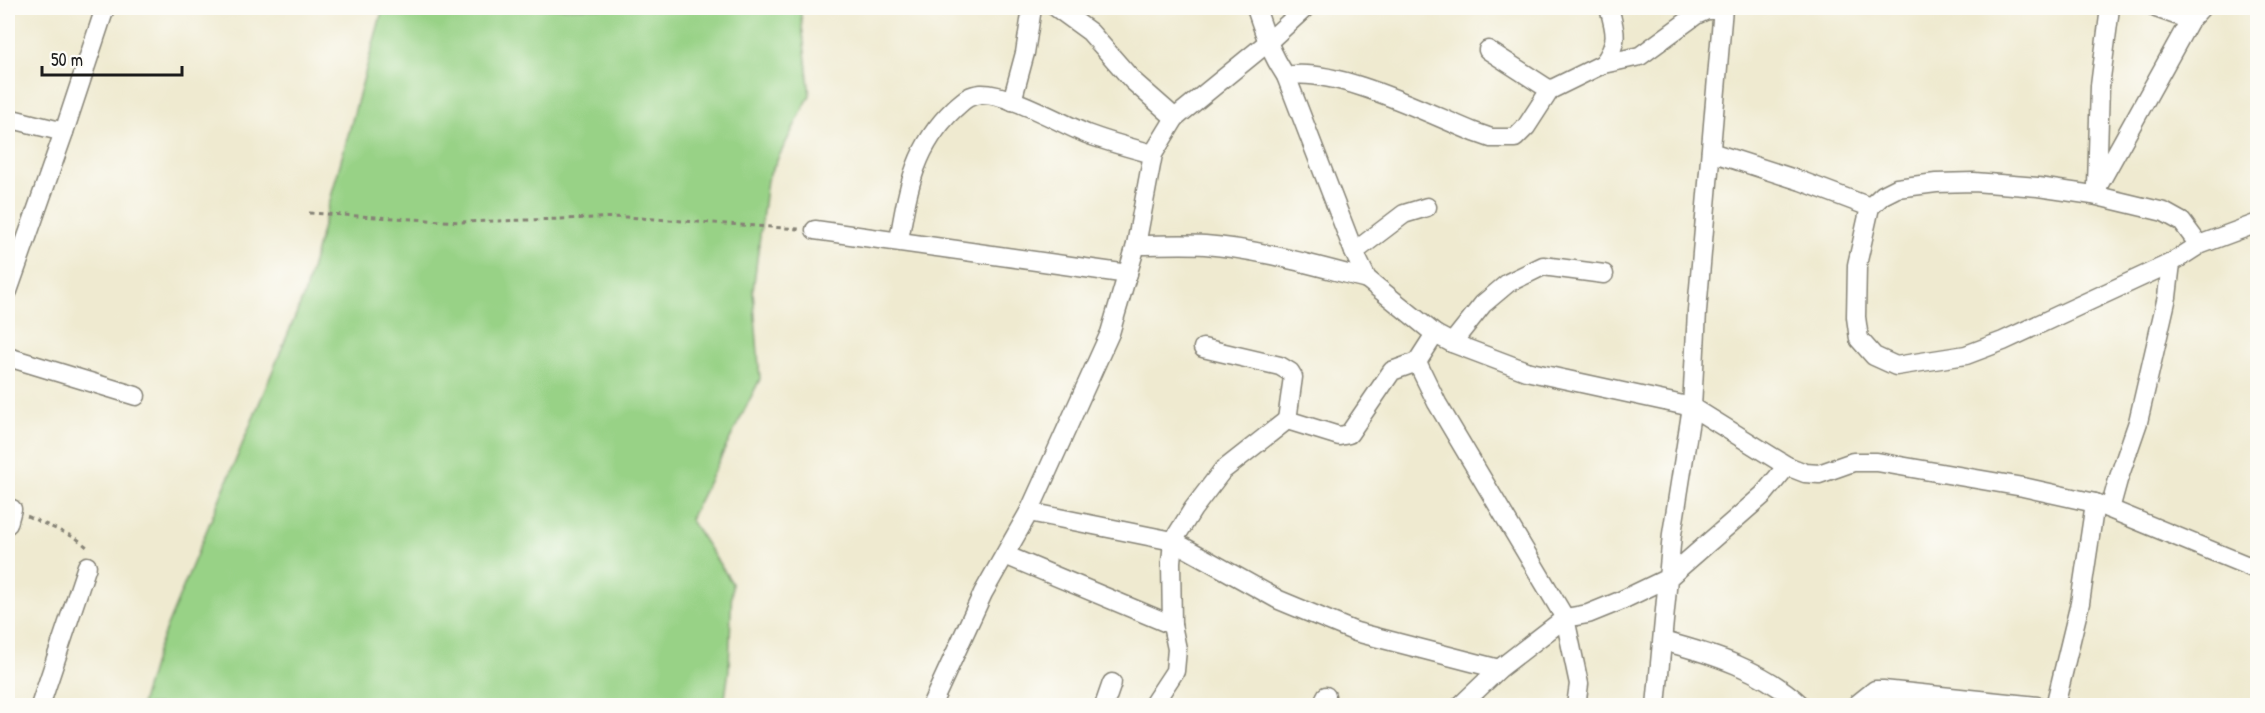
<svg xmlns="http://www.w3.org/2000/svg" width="2265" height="713" font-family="'Patrick Hand',sans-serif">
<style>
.green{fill:#98d286;stroke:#5a7751;stroke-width:1.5}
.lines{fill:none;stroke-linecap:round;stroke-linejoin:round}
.street-casing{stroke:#868376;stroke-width:21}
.path{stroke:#868376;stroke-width:3;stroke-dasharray:4.5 4.5;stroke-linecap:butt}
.street{stroke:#fff;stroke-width:18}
</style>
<rect width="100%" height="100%" fill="#fdfcf7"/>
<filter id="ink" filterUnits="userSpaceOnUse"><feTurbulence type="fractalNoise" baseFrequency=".0167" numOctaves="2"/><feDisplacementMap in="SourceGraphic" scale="12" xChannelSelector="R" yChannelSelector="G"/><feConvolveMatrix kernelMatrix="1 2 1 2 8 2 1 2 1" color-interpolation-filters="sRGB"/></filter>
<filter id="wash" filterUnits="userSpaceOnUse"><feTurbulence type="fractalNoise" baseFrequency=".008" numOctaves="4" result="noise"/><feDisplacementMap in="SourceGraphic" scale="24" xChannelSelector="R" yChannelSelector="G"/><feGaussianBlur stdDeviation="1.35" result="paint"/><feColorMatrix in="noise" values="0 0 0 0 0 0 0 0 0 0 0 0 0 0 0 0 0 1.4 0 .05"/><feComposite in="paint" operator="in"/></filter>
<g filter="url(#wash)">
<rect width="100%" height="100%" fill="#efead0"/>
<polygon class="green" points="383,8 800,8 810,95 767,180 753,291 760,379 690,519 732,583 729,670 724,705 141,705 158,648 304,295"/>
</g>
<g filter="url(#ink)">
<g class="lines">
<defs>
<g id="street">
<polyline points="1057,8 1090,32 1133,81 1175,118"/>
<path d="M1256 8C1264 32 1271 54 1286 76L1354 252 1367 279 1435 334 1417 362 1437 403 1565 618 1579 684 1576 706"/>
<polyline points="2156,8 2190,20"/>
<polyline points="1488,50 1550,90"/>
<path d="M1603 64C1619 43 1616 32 1609 8"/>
<path d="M1286 76C1334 66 1427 113 1474 132L1491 138H1515L1526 127 1550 90 1603 64 1640 56 1696 15 1707 10H1723"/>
<polyline points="1012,101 1025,53 1032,8"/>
<polyline points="8,118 64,132"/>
<polyline points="1711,152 1801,181 1870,207"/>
<polyline points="2097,185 2100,86 2110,8"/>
<polyline points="2093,195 2190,20 2201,8"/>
<polyline points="815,230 1128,274"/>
<path d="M899 240C908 189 914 147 954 109 963 101 968 95 981 94 1009 93 1060 123 1087 134 1108 142 1131 148 1153 154"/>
<path d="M1136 245C1159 245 1182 244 1205 245 1260 249 1315 266 1367 279"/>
<polyline points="2199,245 2182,222 2164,212 2093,195 2038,187 1974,182 1936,183 1897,188 1883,195 1870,207 1857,265 1856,317 1859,339 1874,356 1896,366 1966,355 2003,341 2171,263 2199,245 2258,223"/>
<polyline points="1354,252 1404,214 1427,207"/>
<polyline points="8,291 64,132 105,8"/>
<polyline points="1435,334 1452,343 1526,371 1692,407 1787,466 1805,473 1819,474 1853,462 1877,462 2023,487 2095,503 2258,570"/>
<polyline points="1452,343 1483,304 1508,283 1543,266 1604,274"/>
<polyline points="1203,348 1280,366 1290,372 1293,377 1287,420"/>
<polyline points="8,357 136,396"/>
<polyline points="2110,509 2118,480 2138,422 2167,297 2171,263"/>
<polyline points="1029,512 1173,541 1279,600 1356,632 1499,669"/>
<polyline points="8,524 12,509"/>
<polyline points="1005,555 1172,625"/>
<path d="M1663 641C1712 654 1764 670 1802 706"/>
<polyline points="40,706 87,566"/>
<polyline points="931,706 983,593 1029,512 1110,333 1136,245 1153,154 1175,118 1267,43 1305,8"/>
<polyline points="1104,706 1112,683"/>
<polyline points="1152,706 1175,671 1177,649 1172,625 1171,562 1173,541 1193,509 1222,471 1287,420 1339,436 1349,434 1392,371 1417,362"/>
<polyline points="1323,706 1326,696"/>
<polyline points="1460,706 1499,669 1565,618 1588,614 1620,601 1668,578 1672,534 1692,407 1697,311 1723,8"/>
<polyline points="1656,706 1668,578 1763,495 1787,466"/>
<polyline points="1855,706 1875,690 1883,690 2037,706"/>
<polyline points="2055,706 2080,603 2095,503"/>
</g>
</defs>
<use href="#street" class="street-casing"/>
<g class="path">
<polyline points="309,213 462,222 626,217 799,229"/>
<polyline points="27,516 76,538 87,547"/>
</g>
<use href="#street" class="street"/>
</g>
</g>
<rect width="2265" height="713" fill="none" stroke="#fdfcf7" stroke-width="30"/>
<path d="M42 66v9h140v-9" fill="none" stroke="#1c1c1c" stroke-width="3"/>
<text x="51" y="66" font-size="18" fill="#1c1c1c" stroke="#fdfcf7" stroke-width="4.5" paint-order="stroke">50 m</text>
</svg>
